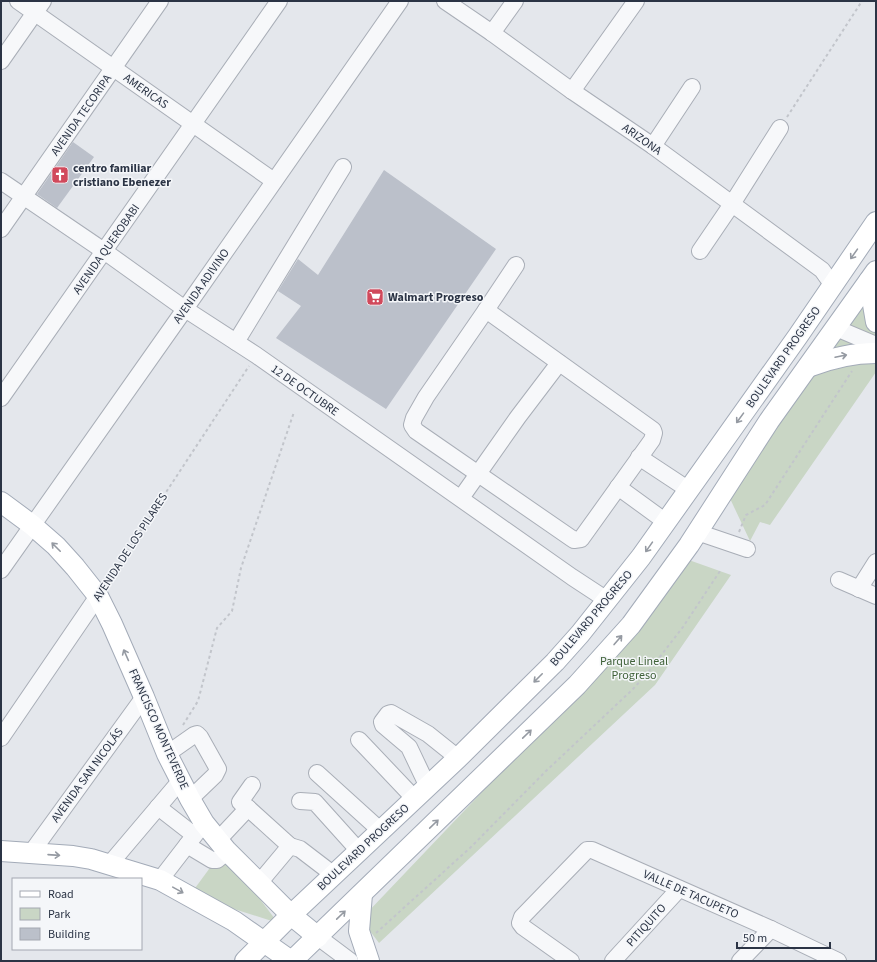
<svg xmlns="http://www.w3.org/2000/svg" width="877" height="962" font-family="'Source Sans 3',sans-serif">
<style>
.green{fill:#c9d6c5}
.building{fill:#bbc0ca}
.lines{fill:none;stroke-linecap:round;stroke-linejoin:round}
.minor-casing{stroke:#a9aeb7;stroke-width:18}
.major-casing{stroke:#a3abb8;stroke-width:22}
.path{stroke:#c2c5cb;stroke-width:2;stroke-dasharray:3 3;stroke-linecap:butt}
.minor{stroke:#f7f8fa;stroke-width:16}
.major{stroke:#fff;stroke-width:20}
.oneway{stroke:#959aa2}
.labels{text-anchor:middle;stroke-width:3;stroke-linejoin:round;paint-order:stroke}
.street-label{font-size:12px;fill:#2b3445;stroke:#f4f6f9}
.poi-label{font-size:12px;font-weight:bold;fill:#2b3445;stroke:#f4f6f9;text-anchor:start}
.park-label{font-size:12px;fill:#3f6138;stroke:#f4f6f9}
</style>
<rect width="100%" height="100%" fill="#e4e7ec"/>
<g class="green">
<polygon points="876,276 876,372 770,525 760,522 750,541 726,490"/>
<polygon points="686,559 731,575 655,685 379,943 370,931 365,915 584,685"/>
<polygon points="223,850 278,923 190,895"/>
</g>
<g class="building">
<polygon points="73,142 94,157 57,208 37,194"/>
<polygon points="384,170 496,249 386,409 276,338 301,306 278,291 298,259 318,275"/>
</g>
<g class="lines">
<defs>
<g id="minor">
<polyline points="18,1 274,181"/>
<polyline points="445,1 492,33 572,91 653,146 822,270 832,284"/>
<polyline points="492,33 515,1"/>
<polyline points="1,61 43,1"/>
<polyline points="572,91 636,1"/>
<polyline points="653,146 692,87"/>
<polyline points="1,181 104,251 185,309 256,355 572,577 607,600"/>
<polyline points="1,229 160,1"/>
<polyline points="700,251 732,204 780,128"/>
<polygon points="486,310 653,430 654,433 652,440 581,539 574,540 571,538 416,431 412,425 414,418 426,397"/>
<polyline points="486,310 516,265"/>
<polyline points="836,328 876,345"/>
<polyline points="236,342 343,167"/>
<polyline points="1,398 279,1"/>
<polyline points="639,457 689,490"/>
<polyline points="618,487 666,522"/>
<polyline points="461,498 518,417 559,363"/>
<polyline points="697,532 747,549"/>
<polyline points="1,570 185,309 400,1"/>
<polyline points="839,580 876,596"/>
<polyline points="859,589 876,562"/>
<polyline points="1,738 98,596"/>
<polyline points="359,740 415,799"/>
<polyline points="167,754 194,735 197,734 200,737 218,769 215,775 190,799"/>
<polyline points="317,773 381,831"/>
<polyline points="428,787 409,747 383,725 382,722 388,714 391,713 428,734 458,758"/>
<polyline points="300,801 315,802 359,851"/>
<polyline points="158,807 194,835"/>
<polyline points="248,808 240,802 252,785"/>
<polyline points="218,840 248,808 290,846 259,883"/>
<polyline points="187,845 212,860 217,860 228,851"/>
<polyline points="290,846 300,849 334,875"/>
<polyline points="31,853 144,697"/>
<polyline points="109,865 181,780"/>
<polyline points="160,880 204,823"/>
<polyline points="318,937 350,961"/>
<polyline points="571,961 523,927 520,923 522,917 587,850 592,850 771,929 838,961"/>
<polyline points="613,961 679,889"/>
<polyline points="740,961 771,929"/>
</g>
<g id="major">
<polyline points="869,281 876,322"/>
<path d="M808 367C831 358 852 353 876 353"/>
<polyline points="1,502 32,525 56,546 75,567 98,596 112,624 144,697 167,754 190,799 204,823 226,850 291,915 318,937"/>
<polyline points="1,851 73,856 91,859 160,880 234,921 291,961"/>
<polyline points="362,894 359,931 369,961"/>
<polyline points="245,961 291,915 458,758 555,662 580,634 641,557 798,336 876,222"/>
<polyline points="292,961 577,685 631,625 689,545 769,421 876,271"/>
</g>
</defs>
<use href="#minor" class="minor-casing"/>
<use href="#major" class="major-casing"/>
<g class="path">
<polyline points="787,117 862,1"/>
<polyline points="739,532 746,515 765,505 852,371"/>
<polyline points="107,582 249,366"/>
<polyline points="183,725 198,701 217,628 232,611 241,568 294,412"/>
<polyline points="376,933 470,848 546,771 632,690 645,676 683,627 720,571"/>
</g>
<use href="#minor" class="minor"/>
<use href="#major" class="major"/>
</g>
<defs><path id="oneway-shaft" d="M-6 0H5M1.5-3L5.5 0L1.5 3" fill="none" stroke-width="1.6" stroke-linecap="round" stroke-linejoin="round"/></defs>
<g class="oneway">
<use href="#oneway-shaft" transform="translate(854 254) rotate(125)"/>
<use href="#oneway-shaft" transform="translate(841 356) rotate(-12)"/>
<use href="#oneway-shaft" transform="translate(740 418) rotate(126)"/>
<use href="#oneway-shaft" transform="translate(56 547) rotate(-135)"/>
<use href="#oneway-shaft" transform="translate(649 547) rotate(125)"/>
<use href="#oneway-shaft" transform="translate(618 640) rotate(-49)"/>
<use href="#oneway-shaft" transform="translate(126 655) rotate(-114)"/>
<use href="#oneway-shaft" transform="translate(538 678) rotate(135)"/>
<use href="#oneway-shaft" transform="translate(527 734) rotate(-44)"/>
<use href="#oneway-shaft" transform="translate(434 824) rotate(-44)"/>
<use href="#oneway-shaft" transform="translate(54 855) rotate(4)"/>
<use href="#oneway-shaft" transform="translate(178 890) rotate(29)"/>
<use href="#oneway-shaft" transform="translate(341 915) rotate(-44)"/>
</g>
<defs>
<symbol id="church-square" viewBox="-11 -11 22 22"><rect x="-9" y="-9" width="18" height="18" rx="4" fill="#d1495b" stroke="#f4f6f9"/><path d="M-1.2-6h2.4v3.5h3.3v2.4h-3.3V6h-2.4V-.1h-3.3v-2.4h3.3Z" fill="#fff"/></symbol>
<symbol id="supermarket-square" viewBox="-11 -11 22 22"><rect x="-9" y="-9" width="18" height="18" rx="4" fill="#d1495b" stroke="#f4f6f9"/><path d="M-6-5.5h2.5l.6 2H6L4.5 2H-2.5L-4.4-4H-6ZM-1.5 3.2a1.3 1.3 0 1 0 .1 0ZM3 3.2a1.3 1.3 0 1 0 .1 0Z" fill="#fff"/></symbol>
</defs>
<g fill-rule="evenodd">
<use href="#church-square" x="50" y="165" width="20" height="20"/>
<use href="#supermarket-square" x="365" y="287" width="20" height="20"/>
</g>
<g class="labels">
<g class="street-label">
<text transform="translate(146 91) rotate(35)" y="4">AMERICAS</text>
<text transform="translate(81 115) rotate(-55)" y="4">AVENIDA TECORIPA</text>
<text transform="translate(642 139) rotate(35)" y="4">ARIZONA</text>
<text transform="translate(106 249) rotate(-55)" y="4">AVENIDA QUEROBABI</text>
<text transform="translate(201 286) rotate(-55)" y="4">AVENIDA ADIVINO</text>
<text transform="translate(783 357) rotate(-55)" y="4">BOULEVARD PROGRESO</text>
<text transform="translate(305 390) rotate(35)" y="4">12 DE OCTUBRE</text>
<text transform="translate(130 547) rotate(-57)" y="4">AVENIDA DE LOS PILARES</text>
<text transform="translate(591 618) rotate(-50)" y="4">BOULEVARD PROGRESO</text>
<text transform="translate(159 729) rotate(66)" y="4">FRANCISCO MONTEVERDE</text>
<text transform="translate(87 775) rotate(-54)" y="4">AVENIDA SAN NICOLÁS</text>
<text transform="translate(363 847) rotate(-43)" y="4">BOULEVARD PROGRESO</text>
<text transform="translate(691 894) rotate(24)" y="4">VALLE DE TACUPETO</text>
<text transform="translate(646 925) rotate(-48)" y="4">PITIQUITO</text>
</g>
<g class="poi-label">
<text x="73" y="172">centro familiar<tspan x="73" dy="14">cristiano Ebenezer</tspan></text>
<text x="388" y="301">Walmart Progreso</text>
</g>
<g class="park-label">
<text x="634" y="665">Parque Lineal<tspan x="634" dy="14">Progreso</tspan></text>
</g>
</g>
<rect width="877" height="962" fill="none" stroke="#2b3445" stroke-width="4"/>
<rect x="12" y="878" width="130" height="72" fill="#f4f6f9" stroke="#a4a8b1"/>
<rect x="20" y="891" width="20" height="6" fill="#ffffff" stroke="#a4a8b1"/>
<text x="48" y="898" font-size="12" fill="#2b3445">Road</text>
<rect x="20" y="908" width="20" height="12" fill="#c9d6c5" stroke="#a4a8b1"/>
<text x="48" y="918" font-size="12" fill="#2b3445">Park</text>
<rect x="20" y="928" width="20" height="12" fill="#bbc0ca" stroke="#a4a8b1"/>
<text x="48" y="938" font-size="12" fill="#2b3445">Building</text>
<path d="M737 942v6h93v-6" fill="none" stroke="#2b3445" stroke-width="2"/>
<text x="743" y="942" font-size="12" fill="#2b3445" stroke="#f4f6f9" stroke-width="3" paint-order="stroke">50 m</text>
</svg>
